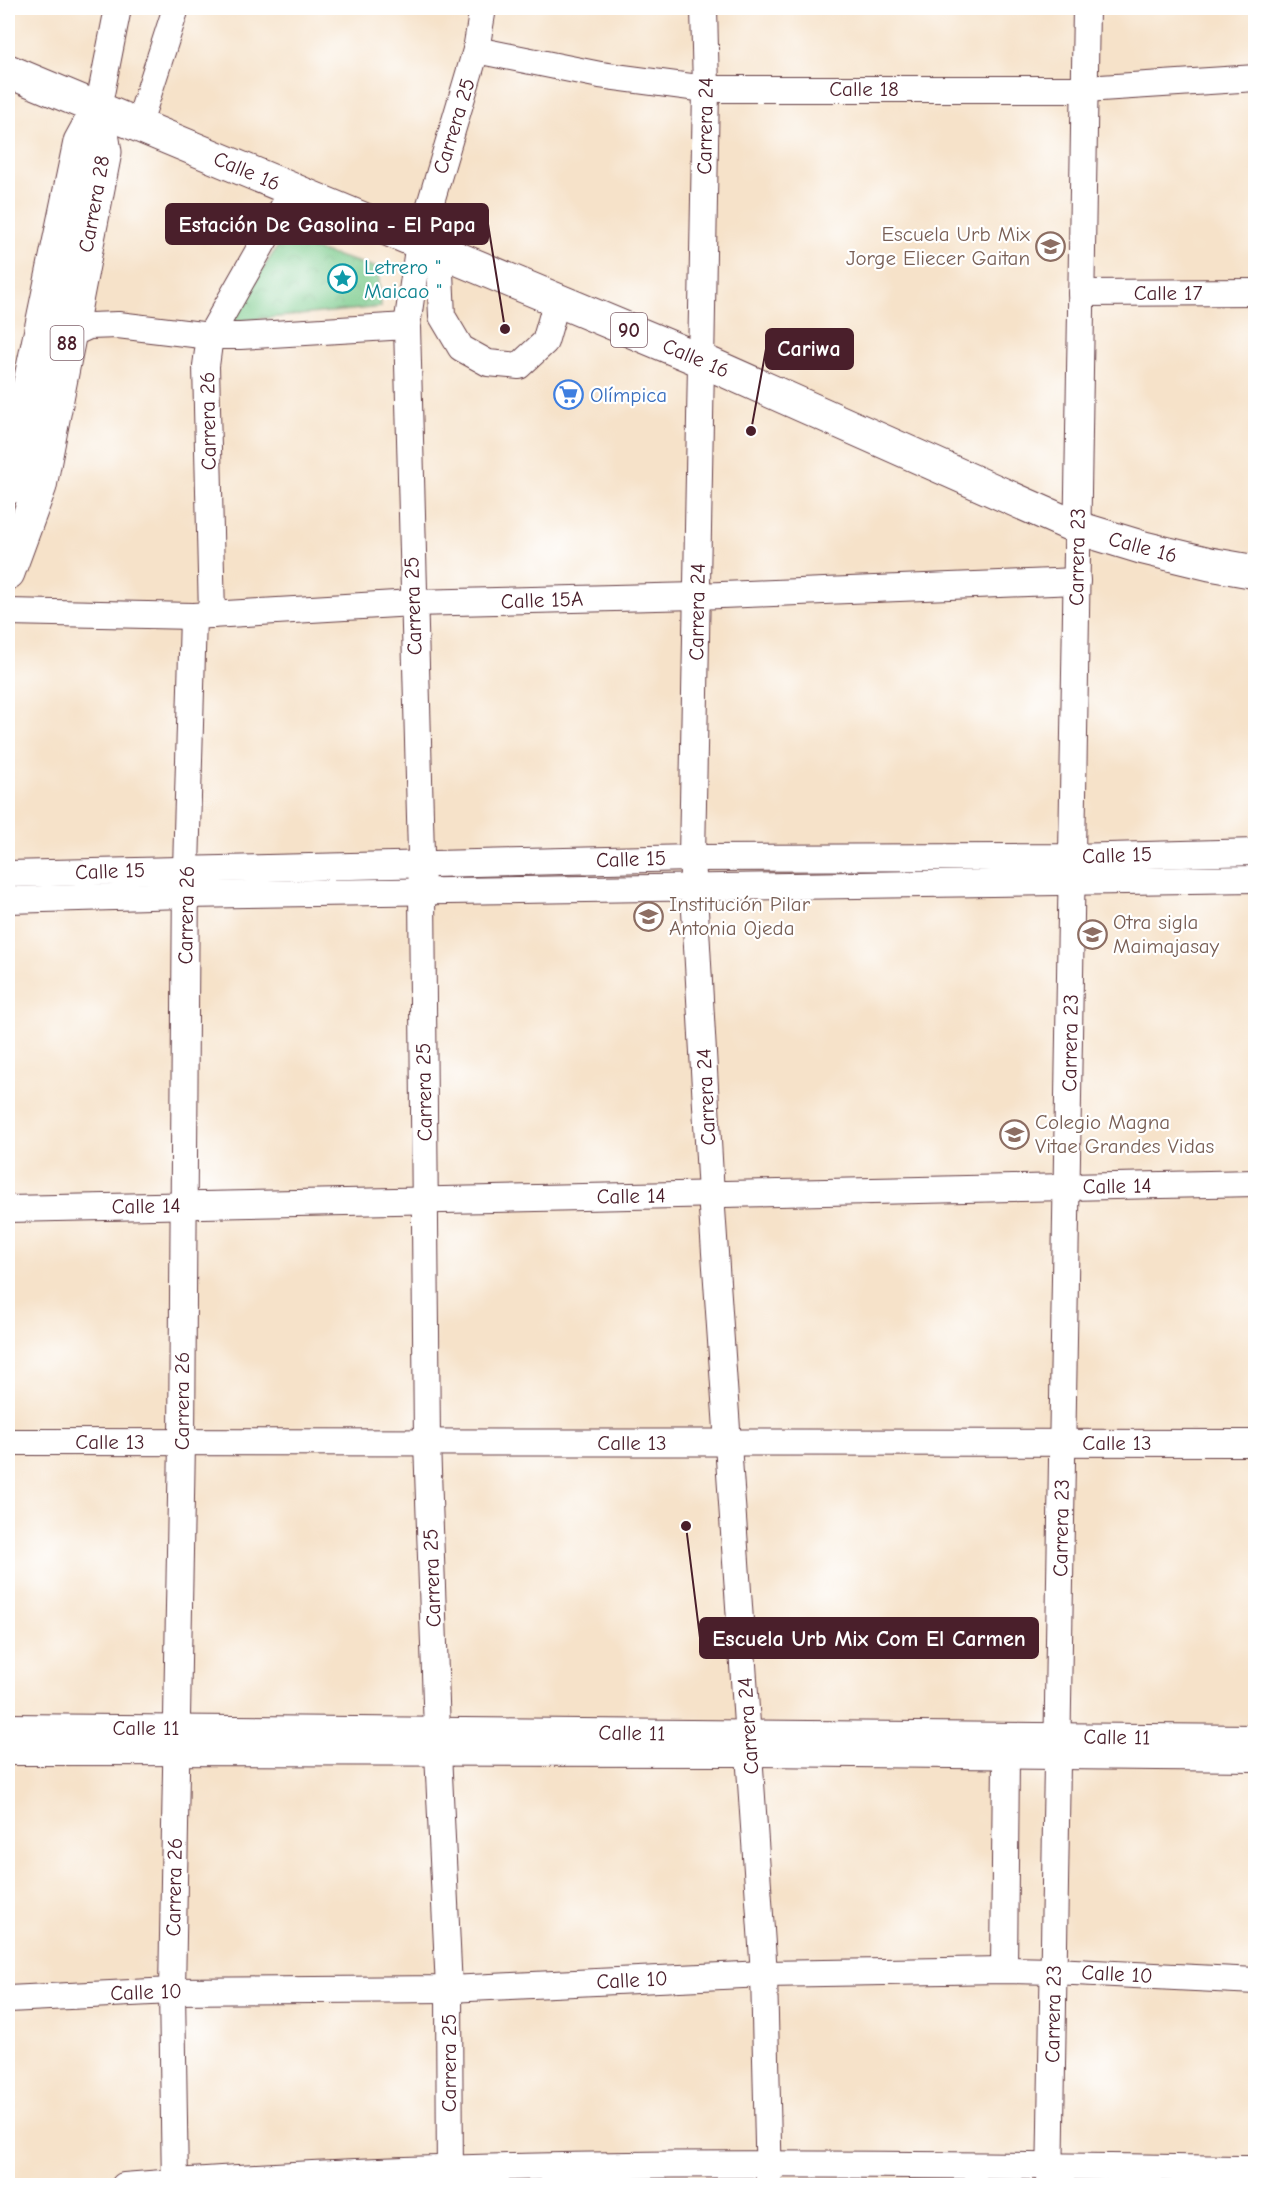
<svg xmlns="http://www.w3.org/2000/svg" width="1263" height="2193" font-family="'Comic Neue',sans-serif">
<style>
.park{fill:url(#park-crowns);stroke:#62755c;stroke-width:1.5}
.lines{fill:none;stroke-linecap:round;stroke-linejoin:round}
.minor-casing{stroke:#643c43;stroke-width:28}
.highway-casing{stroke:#643c43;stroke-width:35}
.minor{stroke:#fff;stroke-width:26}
.highway{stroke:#fff;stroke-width:33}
.labels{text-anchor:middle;stroke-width:4.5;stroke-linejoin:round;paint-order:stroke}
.shield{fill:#fff;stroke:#80626b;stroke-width:1.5}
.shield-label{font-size:20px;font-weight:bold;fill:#4a1f2b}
.street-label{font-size:21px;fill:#4a1f2b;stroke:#fff}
.education-label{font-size:21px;fill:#785e54;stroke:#fff;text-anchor:start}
.culture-label{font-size:21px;fill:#0d838f;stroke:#fff;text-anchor:start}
.shop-label{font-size:21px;fill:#366cbe;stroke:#fff;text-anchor:start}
.leader{fill:none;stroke:#4a1f2b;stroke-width:2}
.callout-dot{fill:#4a1f2b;stroke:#fff;stroke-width:2}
.callout{fill:#4a1f2b;stroke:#4a1f2b;stroke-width:2}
.callout-label{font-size:22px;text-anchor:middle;font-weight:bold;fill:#fff}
</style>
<defs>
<pattern id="park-crowns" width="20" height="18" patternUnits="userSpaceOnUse" patternTransform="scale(1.5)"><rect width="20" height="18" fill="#7bcb8c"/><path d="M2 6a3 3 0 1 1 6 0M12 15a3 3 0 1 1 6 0" fill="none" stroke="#6cae79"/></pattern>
</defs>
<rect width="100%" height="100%" fill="#fff"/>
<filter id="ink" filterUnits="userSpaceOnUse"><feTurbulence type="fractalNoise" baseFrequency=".0167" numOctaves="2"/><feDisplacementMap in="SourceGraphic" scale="12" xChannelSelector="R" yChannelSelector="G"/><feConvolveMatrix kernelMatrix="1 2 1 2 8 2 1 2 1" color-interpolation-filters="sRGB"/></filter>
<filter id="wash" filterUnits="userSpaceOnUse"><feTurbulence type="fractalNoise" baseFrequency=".008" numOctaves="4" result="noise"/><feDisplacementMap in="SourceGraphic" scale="24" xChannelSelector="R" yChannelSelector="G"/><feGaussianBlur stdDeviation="1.35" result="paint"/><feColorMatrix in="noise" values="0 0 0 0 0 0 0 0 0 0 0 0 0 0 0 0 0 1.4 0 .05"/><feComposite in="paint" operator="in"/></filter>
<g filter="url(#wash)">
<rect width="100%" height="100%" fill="#f6e2c9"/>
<polygon class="park" points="282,240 378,268 381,307 227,322"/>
</g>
<g filter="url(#ink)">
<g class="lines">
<defs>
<g id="minor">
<polyline points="704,8 706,89 692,858 711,1194 764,1974 769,2186"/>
<polyline points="476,50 600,75 706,89 1085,89 1256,78"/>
<polyline points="98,109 118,8"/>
<polyline points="138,126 176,8"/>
<polyline points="439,251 442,316 461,348 488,363 519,366 545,342 557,300"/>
<polyline points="1081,293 1256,292"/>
<polyline points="69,335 89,326 118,325 210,336 240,336 407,326"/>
<polyline points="8,612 193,616 413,603 697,596 1077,581"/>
<polyline points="212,615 206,366 210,336 293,190"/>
<polyline points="8,874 692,858 1072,857 1256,852"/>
<polyline points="8,900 185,895 1256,879"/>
<polyline points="8,1209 1256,1183"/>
<polyline points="8,1442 1256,1443"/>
<polyline points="8,1727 1256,1738"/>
<polyline points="8,1752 749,1753 1256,1758"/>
<polyline points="1004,1970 1006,1757"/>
<polyline points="8,1999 172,1991 449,1989 764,1974 1004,1970 1054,1971 1256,1981"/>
<path d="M124 2186C500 2156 879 2164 1256 2169"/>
<polyline points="175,2186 172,1991 182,1442 186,869 193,616"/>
<polyline points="450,2186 449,1989 437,1731 427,1442 422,892 407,326 419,242 476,50 483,8"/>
<polyline points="1050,2186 1086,8"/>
</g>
<g id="highway">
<polyline points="8,71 701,360 1078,528 1144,548 1210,564 1256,572"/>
<polyline points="8,488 80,142 98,109"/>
<polyline points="8,573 40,486 105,152 98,109"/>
</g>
</defs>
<use href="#minor" class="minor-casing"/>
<use href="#highway" class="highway-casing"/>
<use href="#minor" class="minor"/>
<use href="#highway" class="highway"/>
</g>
</g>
<defs>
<symbol id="school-ring" viewBox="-11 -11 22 22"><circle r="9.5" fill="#fff" stroke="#8d6e63" stroke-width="1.5"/><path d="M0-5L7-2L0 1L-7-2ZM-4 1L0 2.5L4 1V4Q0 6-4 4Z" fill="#8d6e63"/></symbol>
<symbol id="sight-ring" viewBox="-11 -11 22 22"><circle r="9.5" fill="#fff" stroke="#0f9aa8" stroke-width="1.5"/><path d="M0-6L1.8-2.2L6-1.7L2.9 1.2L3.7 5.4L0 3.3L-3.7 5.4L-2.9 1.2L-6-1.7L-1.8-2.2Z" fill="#0f9aa8"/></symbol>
<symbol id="supermarket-ring" viewBox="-11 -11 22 22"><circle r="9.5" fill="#fff" stroke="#3f7fe0" stroke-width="1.5"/><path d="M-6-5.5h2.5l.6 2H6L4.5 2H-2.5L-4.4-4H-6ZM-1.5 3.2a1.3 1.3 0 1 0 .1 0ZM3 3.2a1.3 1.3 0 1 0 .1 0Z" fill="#3f7fe0"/></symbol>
</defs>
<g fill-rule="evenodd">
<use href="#school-ring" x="1034" y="230" width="33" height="33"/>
<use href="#sight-ring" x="326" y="262" width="33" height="33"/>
<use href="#supermarket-ring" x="552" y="378" width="33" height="33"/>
<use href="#school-ring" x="632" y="900" width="33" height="33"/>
<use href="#school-ring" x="1076" y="918" width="33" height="33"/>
<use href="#school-ring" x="998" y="1118" width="33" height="33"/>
</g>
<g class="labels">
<g class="shield">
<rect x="611" y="313" width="36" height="34" rx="4.5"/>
<rect x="50.5" y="326" width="33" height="34" rx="4.5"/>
</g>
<g class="shield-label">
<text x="629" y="337">90</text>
<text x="67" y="350">88</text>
</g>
<g class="street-label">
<text x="864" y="96">Calle 18</text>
<text transform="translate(454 126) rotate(-73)" y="7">Carrera 25</text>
<text transform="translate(705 126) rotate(-89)" y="7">Carrera 24</text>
<text transform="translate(247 171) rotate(23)" y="7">Calle 16</text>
<text transform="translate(94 204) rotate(-80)" y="7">Carrera 28</text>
<text x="1168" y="300">Calle 17</text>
<text transform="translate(696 358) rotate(23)" y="7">Calle 16</text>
<text transform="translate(208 421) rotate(-91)" y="7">Carrera 26</text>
<text transform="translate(1143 547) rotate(15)" y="7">Calle 16</text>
<text transform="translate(1077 557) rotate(-89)" y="7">Carrera 23</text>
<text transform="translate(542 600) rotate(-2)" y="7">Calle 15A</text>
<text transform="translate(413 606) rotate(-92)" y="7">Carrera 25</text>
<text transform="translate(697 612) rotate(-89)" y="7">Carrera 24</text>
<text transform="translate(1117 855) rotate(-2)" y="7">Calle 15</text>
<text transform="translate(631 859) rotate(-2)" y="7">Calle 15</text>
<text transform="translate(110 871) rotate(-2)" y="7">Calle 15</text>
<text transform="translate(186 915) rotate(-89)" y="7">Carrera 26</text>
<text transform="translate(1070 1043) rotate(-89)" y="7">Carrera 23</text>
<text transform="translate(424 1092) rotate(-91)" y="7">Carrera 25</text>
<text transform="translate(706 1097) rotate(-93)" y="7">Carrera 24</text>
<text transform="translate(1117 1186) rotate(-1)" y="7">Calle 14</text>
<text transform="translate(631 1196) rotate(-1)" y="7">Calle 14</text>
<text transform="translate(146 1206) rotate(-1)" y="7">Calle 14</text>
<text transform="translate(182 1401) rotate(-90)" y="7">Carrera 26</text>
<text x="110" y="1449">Calle 13</text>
<text x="632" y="1450">Calle 13</text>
<text x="1117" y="1450">Calle 13</text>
<text transform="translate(1061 1528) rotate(-89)" y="7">Carrera 23</text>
<text transform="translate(432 1578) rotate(-92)" y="7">Carrera 25</text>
<text transform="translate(748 1726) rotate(-94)" y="7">Carrera 24</text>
<text x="146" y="1735">Calle 11</text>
<text transform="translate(632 1733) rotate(1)" y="7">Calle 11</text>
<text transform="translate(1117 1737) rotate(1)" y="7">Calle 11</text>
<text transform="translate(174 1887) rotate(-89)" y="7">Carrera 26</text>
<text transform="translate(1117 1974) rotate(3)" y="7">Calle 10</text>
<text transform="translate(632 1980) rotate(-3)" y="7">Calle 10</text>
<text transform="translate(146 1992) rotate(-2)" y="7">Calle 10</text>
<text transform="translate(1053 2014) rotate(-89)" y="7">Carrera 23</text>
<text transform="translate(449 2063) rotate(-90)" y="7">Carrera 25</text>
</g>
<g class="education-label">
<text x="1030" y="241" text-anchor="end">Escuela Urb Mix<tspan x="1030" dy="24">Jorge Eliecer Gaitan</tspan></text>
<text x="669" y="911">Institución Pilar<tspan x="669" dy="24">Antonia Ojeda</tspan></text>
<text x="1113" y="929">Otra sigla<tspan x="1113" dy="24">Maimajasay</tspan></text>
<text x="1035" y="1129">Colegio Magna<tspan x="1035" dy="24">Vitae Grandes Vidas</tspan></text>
</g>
<g class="culture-label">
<text x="364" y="274">Letrero "<tspan x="364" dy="24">Maicao "</tspan></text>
</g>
<g class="shop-label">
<text x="590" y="402">Olímpica</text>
</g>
</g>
<path class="leader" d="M505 329L488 224M751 431L766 349M686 1526L700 1638"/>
<g class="callout-dot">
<circle cx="505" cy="329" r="6"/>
<circle cx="751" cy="431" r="6"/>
<circle cx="686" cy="1526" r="6"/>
</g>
<g class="callout">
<rect x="166" y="204" width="322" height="40" rx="6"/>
<rect x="766" y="329" width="87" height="40" rx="6"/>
<rect x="700" y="1618" width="338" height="40" rx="6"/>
</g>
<g class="callout-label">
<text x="327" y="232">Estación De Gasolina - El Papa</text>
<text x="809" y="356">Cariwa</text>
<text x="869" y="1646">Escuela Urb Mix Com El Carmen</text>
</g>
<rect width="1263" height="2193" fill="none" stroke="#fff" stroke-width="30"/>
</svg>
